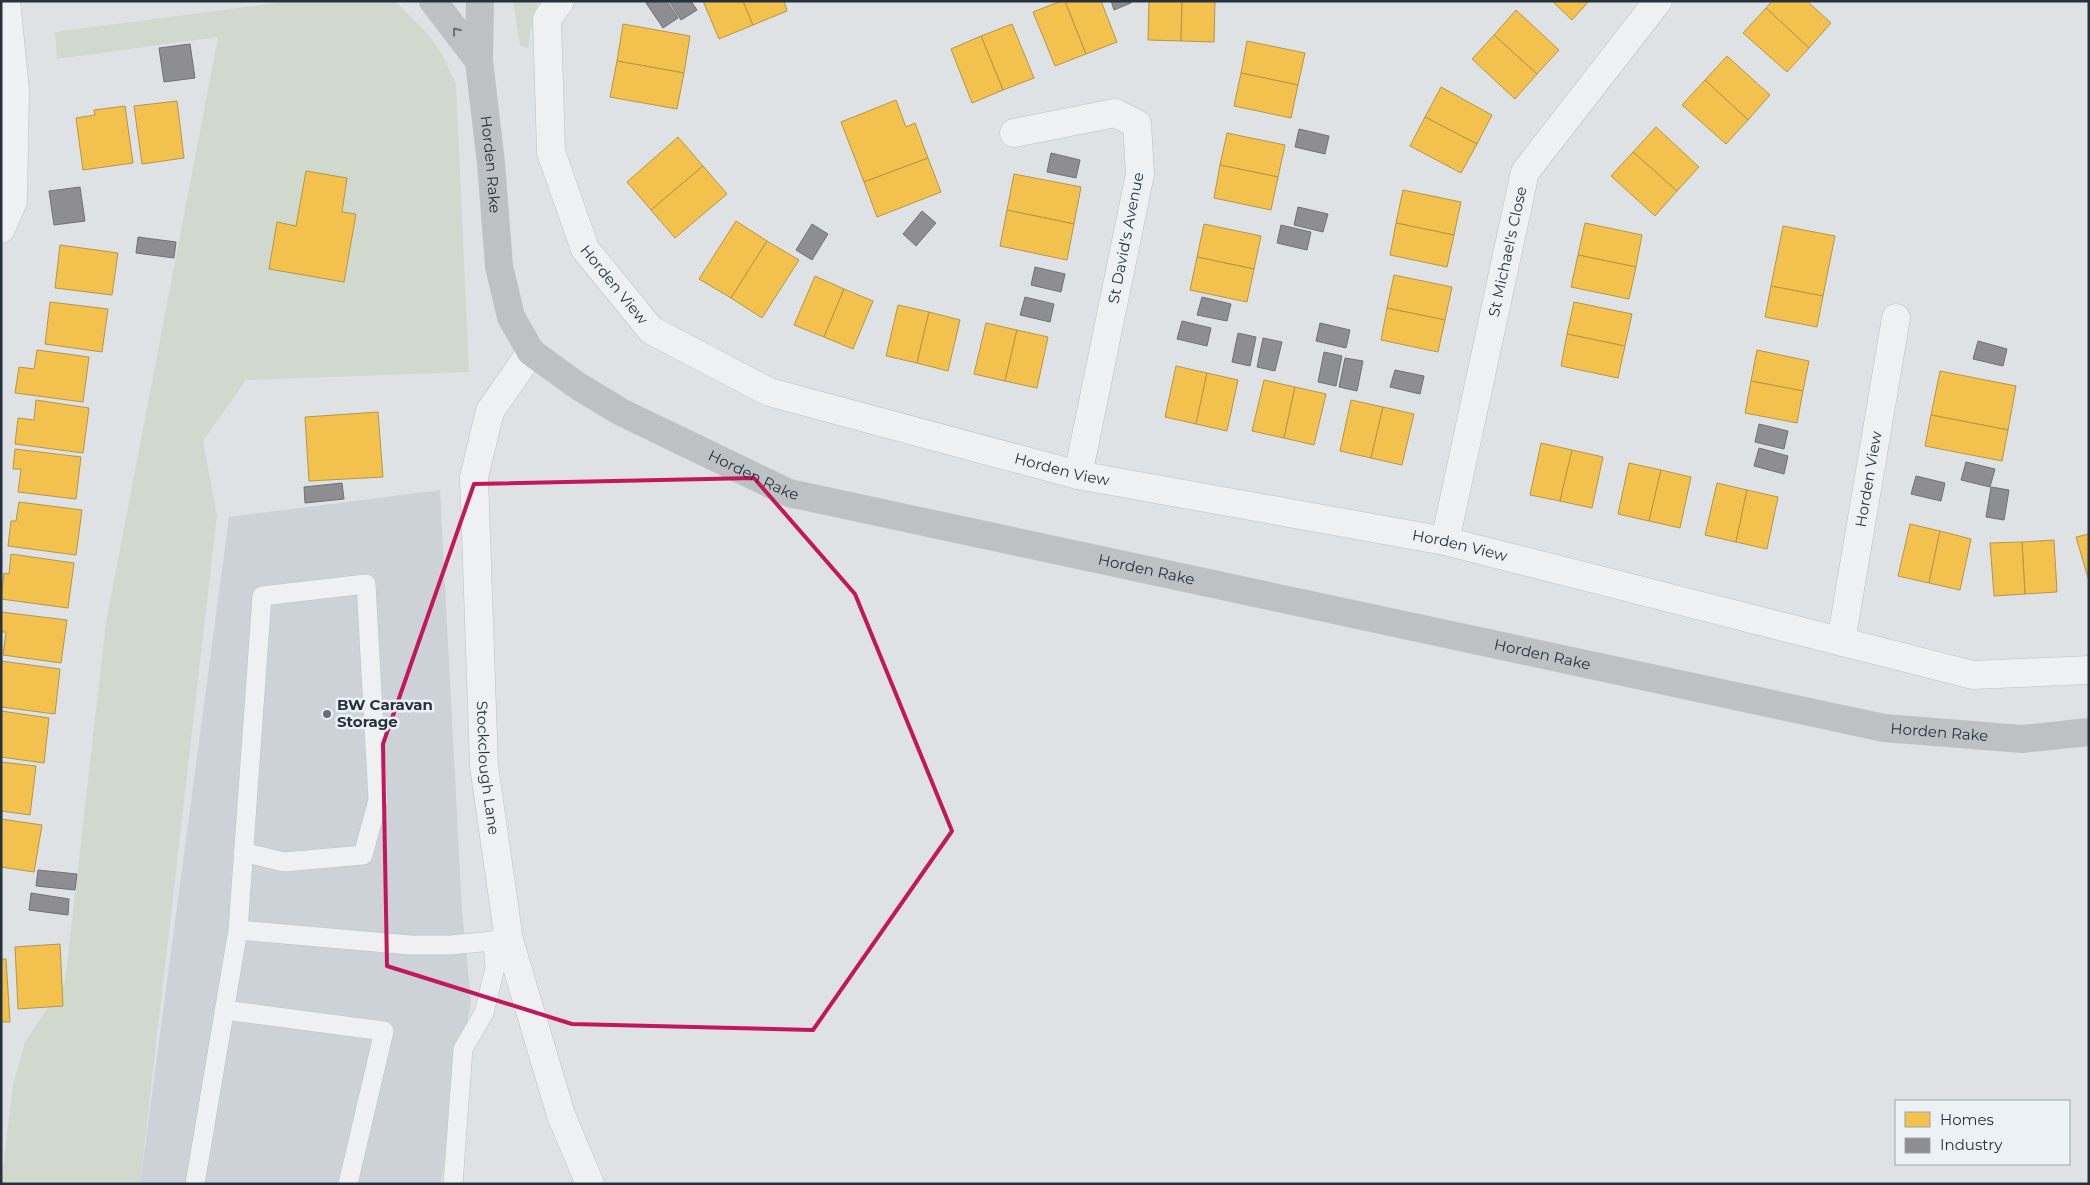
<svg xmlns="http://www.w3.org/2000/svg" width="2090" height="1185" font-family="Montserrat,sans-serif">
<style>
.built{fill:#ccd2d8}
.green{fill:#d1d9cf}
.homes{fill:#f2c14e;stroke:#b49649}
.industry{fill:#8d8d92;stroke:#6e7279}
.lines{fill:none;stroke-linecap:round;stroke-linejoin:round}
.lane-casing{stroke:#bdc0c2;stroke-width:20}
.street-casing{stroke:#bdc0c2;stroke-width:29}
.lane{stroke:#eef0f1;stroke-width:19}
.street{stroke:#eef0f1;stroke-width:28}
.secondary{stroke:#bdc1c4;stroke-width:28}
.oneway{stroke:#69727a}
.marked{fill:none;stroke:#c2185b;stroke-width:4;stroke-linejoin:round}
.poi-dot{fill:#667078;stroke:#ebf1f5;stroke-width:2}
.labels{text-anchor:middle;stroke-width:5;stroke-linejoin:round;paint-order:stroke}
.street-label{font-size:15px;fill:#25323e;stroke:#ebf1f5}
.poi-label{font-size:15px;font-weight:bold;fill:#25323e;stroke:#ebf1f5;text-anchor:start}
</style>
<rect width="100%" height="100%" fill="#dfe2e4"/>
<polygon class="built" points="440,490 462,911 471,1001 441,1184 140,1184 229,517"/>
<g class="green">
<polygon points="291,1 395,1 429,35 443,56 456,84 469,372 246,380 203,441 217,515 140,1184 1,1184 13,1085 25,1042 65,982 106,622 218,37 57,59 55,32"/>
<polygon points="513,1 539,1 530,32 528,48 520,46"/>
</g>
<g class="homes">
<polygon points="703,1 743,1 753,25 719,39"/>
<polygon points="743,1 784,1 787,11 753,25"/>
<polygon points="1061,1 1065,1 1086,54 1055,66 1033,12"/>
<polygon points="1065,1 1101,1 1117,42 1086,54"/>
<polygon points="1149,1 1182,1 1181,41 1148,40"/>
<polygon points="1182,1 1215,1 1214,42 1181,41"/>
<polygon points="1552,1 1589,1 1572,20"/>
<polygon points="1772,1 1807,1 1831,23 1809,48 1766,8"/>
<polygon points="1766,8 1809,48 1787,72 1743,33"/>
<polygon points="1516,10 1559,50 1537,74 1494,35"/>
<polygon points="623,24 690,36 684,73 617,61"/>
<polygon points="1012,24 1034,78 1003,90 981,36"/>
<polygon points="1494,35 1537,74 1515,99 1472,59"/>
<polygon points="981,36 1003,90 972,103 951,49"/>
<polygon points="1247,41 1305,53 1298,85 1241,73"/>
<polygon points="1727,56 1770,95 1748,120 1705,80"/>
<polygon points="617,61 684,73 677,109 610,97"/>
<polygon points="1241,73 1298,85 1291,118 1234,106"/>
<polygon points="1705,80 1748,120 1726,144 1682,105"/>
<polygon points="1441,87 1492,115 1477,144 1425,117"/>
<polygon points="896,100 906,127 915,123 928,158 864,182 841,122"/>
<polygon points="177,101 184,158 142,164 134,106"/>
<polygon points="125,106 133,163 83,170 76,118 95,115 94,110"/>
<polygon points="1425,117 1477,144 1461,173 1410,146"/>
<polygon points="1656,127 1699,167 1677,191 1633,152"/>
<polygon points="1227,133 1285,145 1278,177 1220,165"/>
<polygon points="678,137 703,166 651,210 627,182"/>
<polygon points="1633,152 1677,191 1655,216 1611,176"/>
<polygon points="928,158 941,192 877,217 864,182"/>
<polygon points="1220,165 1278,177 1271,210 1214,198"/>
<polygon points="703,166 727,194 675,238 651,210"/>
<polygon points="306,171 347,178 342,212 356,214 344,282 269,269 277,222 296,226"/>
<polygon points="1014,174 1081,187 1074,224 1007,210"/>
<polygon points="1403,190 1461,202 1454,235 1396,223"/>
<polygon points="1007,210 1074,224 1067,260 1000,246"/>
<polygon points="736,221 767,241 731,298 699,279"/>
<polygon points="1396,223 1454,235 1447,267 1390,255"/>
<polygon points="1585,223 1642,235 1636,267 1578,255"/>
<polygon points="1204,224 1261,236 1254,269 1197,257"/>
<polygon points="1783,226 1835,236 1823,296 1771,286"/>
<polygon points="767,241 799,260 762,318 731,298"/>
<polygon points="60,245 118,253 112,295 55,288"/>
<polygon points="1578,255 1636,267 1629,299 1571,287"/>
<polygon points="1197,257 1254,269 1247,302 1190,290"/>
<polygon points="1394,275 1452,287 1445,320 1387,308"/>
<polygon points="815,276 844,289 824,337 794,325"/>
<polygon points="1771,286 1823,296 1817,327 1765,317"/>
<polygon points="844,289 873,301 853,349 824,337"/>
<polygon points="50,302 108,309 102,352 45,344"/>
<polygon points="1574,302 1632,314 1625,346 1567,334"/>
<polygon points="898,305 929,312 917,363 886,356"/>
<polygon points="1387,308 1445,320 1438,352 1381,340"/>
<polygon points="929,312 960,320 948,371 917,363"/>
<polygon points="986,323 1017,330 1005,381 974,374"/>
<polygon points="1017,330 1048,337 1037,388 1005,381"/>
<polygon points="1567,334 1625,346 1618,378 1561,366"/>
<polygon points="37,350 89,357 83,402 15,393 19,367 34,369"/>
<polygon points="1757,350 1809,361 1803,391 1751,381"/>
<polygon points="1176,366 1207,373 1196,424 1165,417"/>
<polygon points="1940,371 2016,386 2008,430 1931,415"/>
<polygon points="1207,373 1238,380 1227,431 1196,424"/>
<polygon points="1264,380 1295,387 1284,438 1252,431"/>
<polygon points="1751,381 1803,391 1797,423 1745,413"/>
<polygon points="1295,387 1326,394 1314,445 1284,438"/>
<polygon points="36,400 89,408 83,453 15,444 18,418 34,420"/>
<polygon points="1351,400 1383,407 1371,458 1340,451"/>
<polygon points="1383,407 1414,414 1402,465 1371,458"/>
<polygon points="378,412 383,477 309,481 305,417"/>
<polygon points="1931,415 2008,430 2002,461 1925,446"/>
<polygon points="1541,443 1572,450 1560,501 1530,495"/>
<polygon points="15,449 81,457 76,499 18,492 21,469 13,469"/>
<polygon points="1572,450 1603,457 1592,508 1560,501"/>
<polygon points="1629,463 1661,470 1649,521 1618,514"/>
<polygon points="1661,470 1691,477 1680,528 1649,521"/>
<polygon points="1717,483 1747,490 1736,542 1705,535"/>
<polygon points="1747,490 1778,497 1767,549 1736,542"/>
<polygon points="19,502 82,510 76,555 8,546 11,521 16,521"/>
<polygon points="1910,524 1940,531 1929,583 1898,576"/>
<polygon points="1940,531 1971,539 1960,590 1929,583"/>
<polygon points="2089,534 2089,581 2076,537"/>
<polygon points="2054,540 2057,592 2025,594 2022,542"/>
<polygon points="2022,542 2025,594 1994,596 1990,543"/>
<polygon points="11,554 74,563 68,608 1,599 4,573 9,574"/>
<polygon points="1,612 67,620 61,663 3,655 6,632 1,632"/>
<polygon points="1,661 60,669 55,714 1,707"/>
<polygon points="1,711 49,718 44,763 1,757"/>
<polygon points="1,762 36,766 30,815 1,811"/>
<polygon points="1,819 42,825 34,872 1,867"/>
<polygon points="60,944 63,1006 18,1009 15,947"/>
<polygon points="1,959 6,959 10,1022 1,1022"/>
</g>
<g class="industry">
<polygon points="648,1 667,1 678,18 663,28 646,3"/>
<polygon points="669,1 691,1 697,10 681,20"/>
<polygon points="1111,1 1130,1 1131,3 1114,10"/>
<polygon points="190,44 195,78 164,82 159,48"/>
<polygon points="1299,129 1329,136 1325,154 1295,147"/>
<polygon points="1051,153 1080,160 1076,178 1047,172"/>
<polygon points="80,187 85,221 54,225 49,191"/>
<polygon points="1298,207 1328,214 1323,232 1294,225"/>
<polygon points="922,211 936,223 916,246 903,234"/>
<polygon points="812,224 828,234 812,260 796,250"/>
<polygon points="1281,225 1311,232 1307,250 1277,243"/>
<polygon points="138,237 176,242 174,258 136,253"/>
<polygon points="1035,267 1065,274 1061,292 1031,285"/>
<polygon points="1025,297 1054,304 1050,322 1020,315"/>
<polygon points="1202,297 1231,304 1227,321 1197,315"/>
<polygon points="1182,321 1211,328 1207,346 1177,339"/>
<polygon points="1320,323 1350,330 1346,348 1316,341"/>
<polygon points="1238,333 1256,337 1250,366 1232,362"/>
<polygon points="1263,338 1282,342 1275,371 1257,367"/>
<polygon points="1978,341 2007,349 2003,366 1973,359"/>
<polygon points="1324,352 1342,356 1336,386 1318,382"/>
<polygon points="1345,358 1363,361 1357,391 1339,387"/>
<polygon points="1395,370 1424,376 1420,394 1390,387"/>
<polygon points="1759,424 1788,431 1784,449 1755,442"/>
<polygon points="1759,448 1788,456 1784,474 1754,466"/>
<polygon points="1966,462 1995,469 1990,487 1961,480"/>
<polygon points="1916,476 1945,483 1941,501 1911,494"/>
<polygon points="342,483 344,499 305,503 304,487"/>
<polygon points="1991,487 2009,490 2004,520 1986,517"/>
<polygon points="38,870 77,874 75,890 36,886"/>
<polygon points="31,893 69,899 68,915 29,910"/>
</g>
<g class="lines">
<defs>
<g id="lane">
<polyline points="238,930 262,596 366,584 378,800 363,855 284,862 243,852"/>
<polyline points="224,1010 384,1031 348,1184"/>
<polyline points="195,1184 238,930 410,945 450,945 493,941"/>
<polyline points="453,1184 463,1049 484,1013 495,968 493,941 505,940"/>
</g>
<g id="street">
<path id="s1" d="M560 1 547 19 551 152 585 249 651 330 769 392 1078 475 1445 541 1973 675 2089 670"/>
<polyline points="1014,133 1115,113 1137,124 1140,174 1078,475"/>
<polyline points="1,229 13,201 15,90 6,1"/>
<path id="s2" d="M531 352 490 411 474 477 484 766 509 940 561 1115 590 1184"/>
<path id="s3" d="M1445 541 1525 172 1658 1"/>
<path id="s4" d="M1841 642 1896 318"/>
</g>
</defs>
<use href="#lane" class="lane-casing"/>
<use href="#street" class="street-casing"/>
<use href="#lane" class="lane"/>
<use href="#street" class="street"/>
<g class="secondary">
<polyline points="433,1 479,61"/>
<path id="s5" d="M480 1 479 61 491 163 499 266 511 317 531 352 578 386 621 412 789 493 1884 728 2022 739 2089 732"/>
</g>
</g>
<defs><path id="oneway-chevron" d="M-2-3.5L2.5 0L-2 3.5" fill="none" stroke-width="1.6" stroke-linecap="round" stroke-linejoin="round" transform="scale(1.25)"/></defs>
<use class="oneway" href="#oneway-chevron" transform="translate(456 31) rotate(-128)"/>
<path class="marked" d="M754 478 855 594 952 831 813 1030 572 1024 387 966 383 744 474 484Z"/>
<circle class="poi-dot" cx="327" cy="714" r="5"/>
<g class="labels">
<g class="street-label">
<text dy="5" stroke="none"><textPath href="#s5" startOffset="164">Horden Rake</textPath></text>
<text transform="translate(1126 238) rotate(-79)" y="5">St David's Avenue</text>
<text dy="5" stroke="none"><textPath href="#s3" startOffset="296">St Michael's Close</textPath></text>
<text dy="5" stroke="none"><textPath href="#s1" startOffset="304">Horden View</textPath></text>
<text dy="5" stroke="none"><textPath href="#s1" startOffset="799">Horden View</textPath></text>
<text dy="5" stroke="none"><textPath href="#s5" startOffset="614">Horden Rake</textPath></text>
<text dy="5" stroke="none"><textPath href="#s4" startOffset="165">Horden View</textPath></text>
<text dy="5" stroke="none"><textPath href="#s1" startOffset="1204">Horden View</textPath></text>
<text dy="5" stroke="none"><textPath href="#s5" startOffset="1019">Horden Rake</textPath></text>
<text dy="5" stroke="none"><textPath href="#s5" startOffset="1424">Horden Rake</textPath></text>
<text dy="5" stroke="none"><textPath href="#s5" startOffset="1829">Horden Rake</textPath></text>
<text dy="5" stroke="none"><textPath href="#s2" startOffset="431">Stockclough Lane</textPath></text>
</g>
<g class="poi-label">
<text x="337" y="710">BW Caravan<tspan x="337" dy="17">Storage</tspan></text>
</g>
</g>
<rect width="2090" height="1185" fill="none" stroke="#25323e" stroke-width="5"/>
<rect x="1895" y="1100" width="175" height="65" fill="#ebf1f5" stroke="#9ca5ac"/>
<rect x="1905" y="1112" width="25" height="15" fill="#f2c14e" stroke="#9ca5ac"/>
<text x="1940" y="1125" font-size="15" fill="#25323e">Homes</text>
<rect x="1905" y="1138" width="25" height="15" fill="#8d8d92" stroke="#9ca5ac"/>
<text x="1940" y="1150" font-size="15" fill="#25323e">Industry</text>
</svg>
